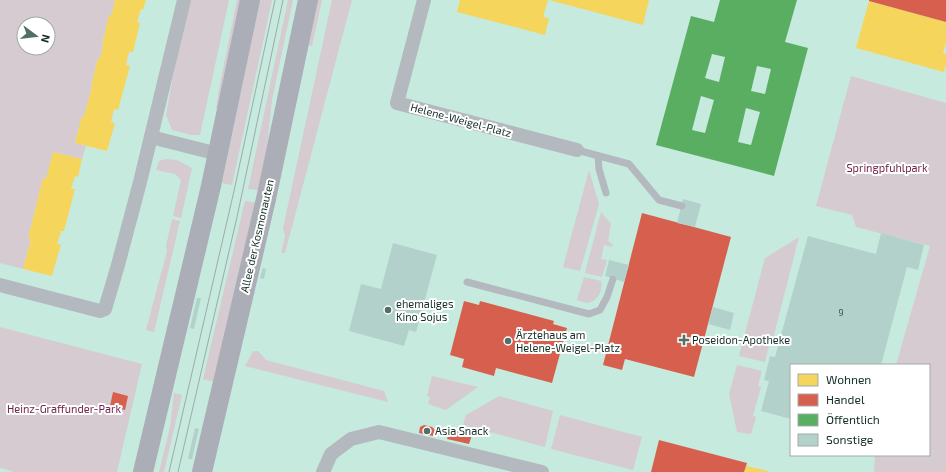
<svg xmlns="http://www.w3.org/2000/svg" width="946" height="472" font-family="'Exo 2',sans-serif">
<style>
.green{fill:#d6cbd0;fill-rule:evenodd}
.homes{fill:#f6d55c}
.shops{fill:#d6604d}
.public{fill:#5aae61;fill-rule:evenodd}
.building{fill:#b3d1cb}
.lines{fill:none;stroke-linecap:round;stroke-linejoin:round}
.service{stroke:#b4b8bf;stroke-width:7}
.minor{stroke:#b4b8bf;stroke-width:14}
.secondary{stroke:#abaeb7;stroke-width:20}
.tram{stroke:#9fa9ab;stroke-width:1}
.poi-dot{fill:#527067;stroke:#fff;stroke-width:1.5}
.labels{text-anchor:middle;stroke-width:4;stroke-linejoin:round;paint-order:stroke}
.number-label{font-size:9px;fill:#3c5750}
.street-label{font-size:11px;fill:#142e27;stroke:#fff}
.park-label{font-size:11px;fill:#74224b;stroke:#fff}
.poi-label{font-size:11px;fill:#142e27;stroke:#fff;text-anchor:start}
</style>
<rect width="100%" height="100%" fill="#c6eade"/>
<g class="green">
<path d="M0 0H115L111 16H109L102 44 103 45 100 59 98 58 91 86 92 87 84 116H82L75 142 86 146 82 159 53 152 46 179 43 178 28 238 31 239 23 269 0 263ZM24 24H48V48H24Z"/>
<polygon points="187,0 229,0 200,135 191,135 172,130 166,115"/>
<polygon points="237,0 242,0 219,109 216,108 219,89"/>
<polygon points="260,0 272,0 232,185 222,183"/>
<polygon points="288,0 293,0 272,100 267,147 258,190 248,189"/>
<polygon points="318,0 322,0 312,46 308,45"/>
<polygon points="332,0 352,0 285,253 281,253 285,237 283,228"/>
<polygon points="851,76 946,103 946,472 874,472 875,455 929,455 929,365 896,365 930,246 856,227 852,215 816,206"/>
<polygon points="166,159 177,160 192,168 181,218 173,216 181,180 175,174 156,170 159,161"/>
<polygon points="589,170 599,204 580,271 563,267"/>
<polygon points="245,201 257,203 214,382 203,379"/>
<polygon points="601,212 611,224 608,241 613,245 612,247 604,245 601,259 607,260 602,277 585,273"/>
<polygon points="172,219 180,221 154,332 146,330 167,251 166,246"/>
<polygon points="799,237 774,335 771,338 765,362 739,356 765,258"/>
<path d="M584 277 601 281C603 290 598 301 588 303 584 303 581 301 577 300Z"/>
<polygon points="0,327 142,364 117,472 12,472 12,471 0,468"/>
<polygon points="253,351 258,351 266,360 384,391 388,402 245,366"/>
<polygon points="737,365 762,371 758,386 761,387 753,416 756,417 751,434 737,432 729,394"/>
<polygon points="432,376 478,387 446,410 428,404 430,397 427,396"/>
<polygon points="174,393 182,395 164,472 159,472 170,427"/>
<polygon points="499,396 553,411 545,447 463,425 466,415"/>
<polygon points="560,415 642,437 633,470 551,449"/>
</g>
<g class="homes">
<polygon points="115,0 146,0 143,10 141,9 137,22 140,23 133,52 129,52 126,65 130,66 118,110 114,109 111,122 115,123 107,151 75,143 82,116 84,116 92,87 91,86 98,58 100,59 103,45 102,45 109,15 111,16"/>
<polygon points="460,0 548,0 543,17 549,18 545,35 457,12"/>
<polygon points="549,0 649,0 643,25"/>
<polygon points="869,1 946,22 946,43 943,53 946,54 946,65 944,72 856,48"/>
<polygon points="53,152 82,159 78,177 75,176 71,189 75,189 64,231 61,231 57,244 61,244 52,276 23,269 31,239 28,238 43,178 46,179"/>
<polygon points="746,466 768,471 767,472 744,472"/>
</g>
<g class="shops">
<polygon points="869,0 946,0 946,22 869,1"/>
<polygon points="642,213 731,237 694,377 625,359 622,370 603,365"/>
<polygon points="464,301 479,305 480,301 554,321 553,324 567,328 552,383 496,368 494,376 462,367 464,359 450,355"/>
<polygon points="113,392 128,396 125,410 110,406"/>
<polygon points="424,425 432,427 435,430 433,436 419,433 420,427"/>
<polygon points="450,429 472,435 469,444 447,439"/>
<polygon points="659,440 747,463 744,472 651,472"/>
</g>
<path class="public" d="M720 0H797L785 42 808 48 774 176 656 145 691 16 714 22ZM712 54 725 57 719 82 705 78ZM757 66 771 69 765 94 751 91ZM701 96 714 100 705 133 692 130ZM746 108 760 112 751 145 738 142Z"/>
<g class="building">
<polygon points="683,199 701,204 695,227 677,223"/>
<polygon points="881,233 924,245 918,270 907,267 881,365 791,365 791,419 761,411 769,381 764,380 770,356 775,357 808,236 876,254"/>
<polygon points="393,243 437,255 416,332 409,330 404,346 349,331 361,284 381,289"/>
<polygon points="609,260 629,265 624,282 605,276"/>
<polygon points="263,268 266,269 264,279 260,278"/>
<polygon points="197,298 201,298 194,329 190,328"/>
<polygon points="713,307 734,313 730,330 708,324"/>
<polygon points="195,428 199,429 192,459 188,459"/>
</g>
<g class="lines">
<g class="service">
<polyline points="577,150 629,164 659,200 682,206"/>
<polyline points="598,156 599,169 606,193"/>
<polyline points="467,282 589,314 600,310 607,297 613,279"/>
</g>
<g class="minor">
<polyline points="424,0 397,103 577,150"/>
<polyline points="151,137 218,154"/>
<polyline points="0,285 100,311 105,309 118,265 140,182 184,0"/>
<polyline points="323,472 331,454 351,439 379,432 542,472"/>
</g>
<g class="secondary">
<polyline points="143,472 211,186 250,0"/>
<polyline points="202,472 266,199 308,0"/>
</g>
<g class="tram">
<polyline points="169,472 234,191 275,0"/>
<polyline points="178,472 237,217 283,0"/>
</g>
</g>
<g class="poi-dot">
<circle cx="388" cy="310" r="4"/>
<path d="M682 334h4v4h4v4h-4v4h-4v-4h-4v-4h4z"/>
<circle cx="508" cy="341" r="4"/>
<circle cx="427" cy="431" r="4"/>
</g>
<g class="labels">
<g class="number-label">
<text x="841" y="316">9</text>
</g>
<g class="street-label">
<text transform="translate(461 120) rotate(15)" y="4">Helene-Weigel-Platz</text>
<text transform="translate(257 236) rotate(-77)" y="4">Allee der Kosmonauten</text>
</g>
<g class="park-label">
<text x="887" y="172">Springpfuhlpark</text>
<text x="64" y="413">Heinz-Graffunder-Park</text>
</g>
<g class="poi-label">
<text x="396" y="308">ehemaliges<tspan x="396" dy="13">Kino Sojus</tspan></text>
<text x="516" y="339">Ärztehaus am<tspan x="516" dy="13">Helene-Weigel-Platz</tspan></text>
<text x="692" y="344">Poseidon-Apotheke</text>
<text x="435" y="435">Asia Snack</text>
</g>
</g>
<rect x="790" y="364" width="140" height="92" fill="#ffffff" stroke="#a1aba9"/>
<rect x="798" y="374" width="20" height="12" fill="#f6d55c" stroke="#a1aba9"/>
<text x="826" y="384" font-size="12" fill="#142e27">Wohnen</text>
<rect x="798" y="394" width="20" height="12" fill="#d6604d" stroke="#a1aba9"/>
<text x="826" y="404" font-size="12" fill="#142e27">Handel</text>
<rect x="798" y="414" width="20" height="12" fill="#5aae61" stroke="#a1aba9"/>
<text x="826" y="424" font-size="12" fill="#142e27">Öffentlich</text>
<rect x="798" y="434" width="20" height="12" fill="#b3d1cb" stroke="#a1aba9"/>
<text x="826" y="444" font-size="12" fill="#142e27">Sonstige</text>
<g transform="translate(36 36) rotate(105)"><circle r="19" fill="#ffffff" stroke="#a1aba9"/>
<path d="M0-3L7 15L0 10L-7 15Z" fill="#527067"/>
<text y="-6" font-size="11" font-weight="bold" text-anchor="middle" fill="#142e27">N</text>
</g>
</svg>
